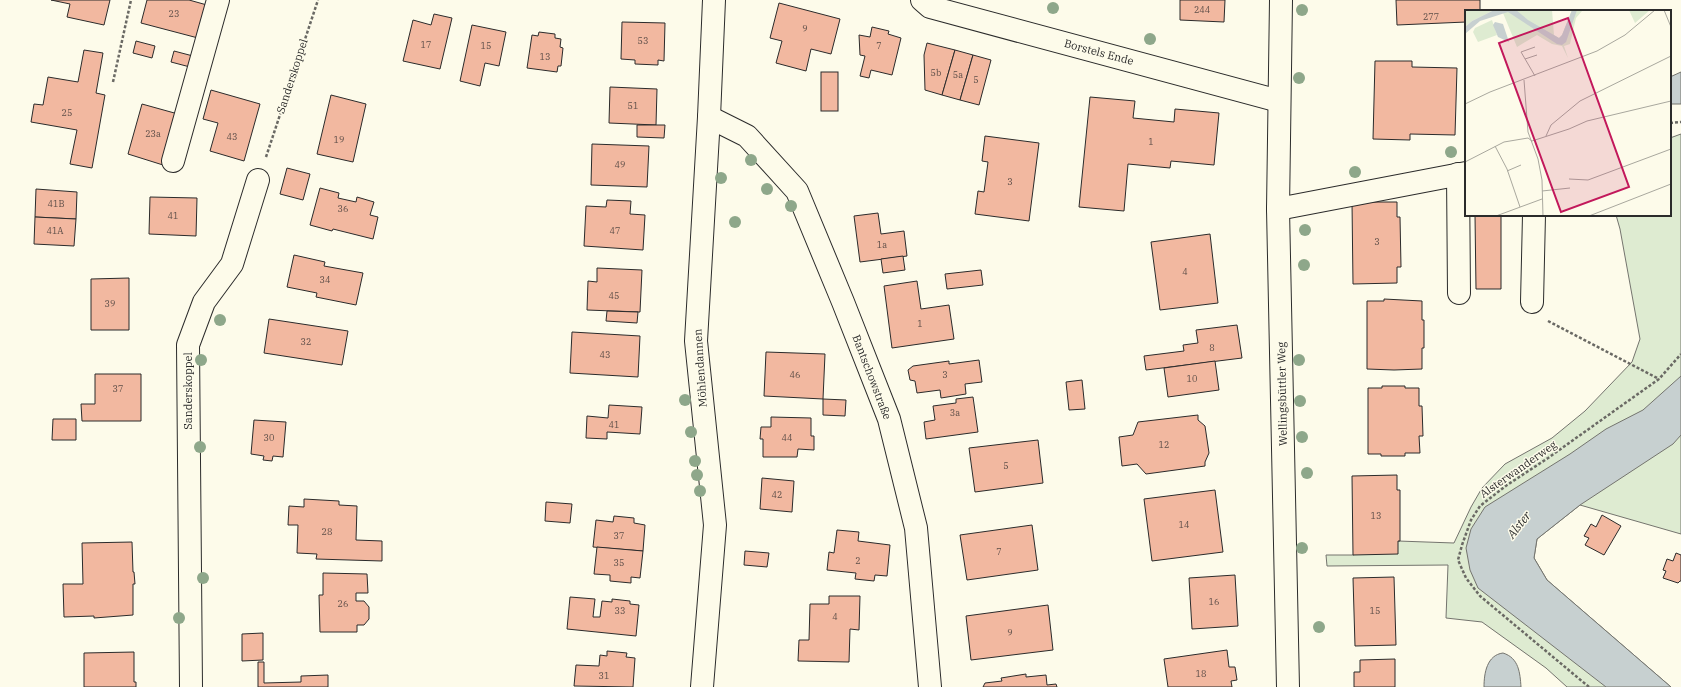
<svg xmlns="http://www.w3.org/2000/svg" width="1681" height="687" font-family="'IBM Plex Serif',serif">
<style>
.green{fill:#deebd1;stroke:#74746e}
.water{fill:#c7d0d0;stroke:#74746e}
.building{fill:#f2b8a0;stroke:#2b2b2b}
.lines{fill:none;stroke-linecap:round;stroke-linejoin:round}
.minor-casing{stroke:#2b2b2b;stroke-width:24}
.major-casing{stroke:#2b2b2b;stroke-width:24}
.path{stroke:#6a6964;stroke-width:2.5;stroke-dasharray:3 2;stroke-linecap:butt}
.minor{stroke:#fdfbea;stroke-width:22}
.major{stroke:#fdfbea;stroke-width:22}
.tree{fill:#8ea78a}
.labels{text-anchor:middle;stroke-width:3;stroke-linejoin:round;paint-order:stroke}
.number-label{font-size:9px;fill:#5d4e48}
.street-label{font-size:11px;fill:#2b2b2b;stroke:#fdfbea}
.water-label{font-size:12px;font-style:italic;fill:#2b2b2b;stroke:#fdfbea}
.inset-road{fill:none;stroke:#a9a89e;stroke-width:1}
.view{fill:#c2185b;fill-opacity:0.15;stroke:#c2185b;stroke-width:2}
.inset-edge{fill:none;stroke:#2b2b2b;stroke-width:2}
</style>
<rect width="100%" height="100%" fill="#fdfbea"/>
<polygon class="green" points="1681,134 1681,534 1580,505 1537,539 1534,558 1547,580 1671,687 1567,687 1546,668 1482,622 1446,618 1448,565 1327,566 1326,555 1353,555 1398,541 1454,543 1471,507 1482,488 1505,464 1552,438 1585,411 1632,362 1640,339 1620,229 1616,215 1670,215 1670,138"/>
<g class="water">
<polygon points="1681,72 1681,104 1671,104 1670,77"/>
<polygon points="1681,376 1681,435 1673,444 1580,505 1537,539 1534,558 1547,580 1671,687 1606,687 1478,588 1470,570 1466,548 1471,529 1485,507 1570,454 1606,429 1643,410"/>
<path d="M1503 653C1519 658 1520 673 1521 687H1484C1484 673 1487 655 1503 653Z"/>
</g>
<g class="building">
<polygon points="51,0 110,0 104,25 67,17 70,4"/>
<polygon points="147,0 189,0 207,5 198,38 141,23"/>
<polygon points="1180,0 1225,0 1224,22 1180,20"/>
<polygon points="1396,0 1480,0 1480,11 1466,11 1466,22 1397,25"/>
<polygon points="779,3 840,19 831,54 811,49 806,71 776,63 782,41 770,38"/>
<polygon points="434,14 452,18 440,69 403,61 413,20 431,25"/>
<polygon points="622,22 665,23 664,61 658,60 658,65 635,64 635,60 621,59"/>
<polygon points="472,25 506,32 499,66 485,63 480,86 460,81"/>
<polygon points="872,27 889,31 888,34 901,38 892,75 871,70 869,78 860,76 865,56 860,55 859,35 870,37"/>
<polygon points="539,32 555,34 555,38 561,39 560,47 563,48 561,66 558,66 557,72 527,68 532,35 538,36"/>
<polygon points="136,41 155,46 152,58 133,53"/>
<polygon points="927,43 955,50 942,95 925,90 924,55"/>
<polygon points="84,50 103,53 96,93 105,95 92,168 70,164 77,130 31,122 34,104 43,105 48,77 78,82"/>
<polygon points="955,50 973,55 960,100 942,95"/>
<polygon points="174,51 193,56 190,67 171,62"/>
<polygon points="973,55 991,60 979,105 960,100"/>
<polygon points="1375,61 1412,61 1412,67 1457,68 1455,135 1410,134 1410,140 1373,139"/>
<rect x="821" y="72" width="17" height="39"/>
<polygon points="610,87 657,89 656,125 609,123"/>
<polygon points="211,90 260,104 244,161 210,151 218,123 203,119"/>
<polygon points="331,95 366,104 353,162 317,154"/>
<polygon points="1090,97 1135,101 1133,118 1174,122 1175,109 1219,113 1214,165 1171,161 1170,168 1128,164 1124,211 1079,207"/>
<polygon points="142,104 178,114 163,165 128,154"/>
<polygon points="637,125 665,125 664,138 637,137"/>
<polygon points="985,136 1039,143 1029,221 975,214 978,191 984,192 988,162 982,161"/>
<polygon points="592,144 649,146 647,187 591,185"/>
<polygon points="287,168 310,174 303,200 280,194"/>
<polygon points="320,188 339,193 338,198 356,202 357,197 374,202 370,215 378,217 373,239 333,229 332,231 310,225"/>
<polygon points="36,189 77,192 76,219 35,217"/>
<polygon points="150,197 197,198 196,236 149,234"/>
<polygon points="607,200 631,201 630,214 645,215 643,250 584,246 586,206 606,207"/>
<polygon points="1352,202 1397,202 1397,217 1400,217 1401,267 1397,267 1397,283 1353,284"/>
<polygon points="878,213 881,234 904,231 907,256 860,262 854,216"/>
<polygon points="1475,215 1501,215 1501,289 1476,289"/>
<polygon points="35,217 76,219 74,246 34,244"/>
<polygon points="1210,234 1218,303 1160,310 1151,242"/>
<polygon points="294,255 325,262 324,266 363,273 356,305 316,297 317,293 287,287"/>
<polygon points="903,256 905,270 883,273 881,259"/>
<polygon points="597,268 642,270 640,312 587,310 588,281 597,282"/>
<polygon points="981,270 983,285 947,289 945,274"/>
<polygon points="129,278 129,330 91,330 91,279"/>
<polygon points="917,281 921,309 949,305 954,339 892,348 884,286"/>
<polygon points="1384,299 1422,301 1422,320 1424,320 1424,348 1422,348 1422,369 1394,370 1367,369 1367,301 1384,301"/>
<polygon points="607,311 638,312 637,323 606,321"/>
<polygon points="269,319 348,331 342,365 264,353"/>
<polygon points="1237,325 1242,358 1146,370 1144,356 1184,351 1183,345 1198,343 1196,330"/>
<polygon points="572,332 640,336 638,377 570,373"/>
<polygon points="766,352 825,354 823,399 764,396"/>
<polygon points="979,360 982,382 965,384 966,394 941,398 940,390 917,393 915,381 910,380 908,370 913,366 949,361 949,364"/>
<polygon points="1215,361 1219,390 1168,397 1164,368"/>
<polygon points="95,374 141,374 141,421 82,421 81,404 95,404"/>
<polygon points="1082,380 1085,409 1069,410 1066,382"/>
<polygon points="1382,386 1405,386 1405,388 1419,388 1419,406 1422,406 1423,436 1419,436 1420,453 1405,453 1405,456 1381,456 1381,454 1368,454 1368,388 1382,388"/>
<polygon points="973,397 978,432 926,439 924,422 935,420 933,406 956,403 956,399"/>
<polygon points="823,399 846,400 845,416 823,415"/>
<polygon points="609,405 642,407 640,434 607,432 607,439 586,438 587,416 608,418"/>
<polygon points="1198,415 1198,420 1205,426 1209,453 1205,462 1205,466 1146,474 1137,464 1122,466 1119,437 1133,435 1138,422"/>
<polygon points="771,417 811,418 811,436 814,436 814,450 798,449 797,457 763,457 763,439 760,439 761,427 771,427"/>
<polygon points="53,419 76,419 76,440 52,440"/>
<polygon points="254,420 286,422 283,457 273,456 272,461 263,460 264,456 251,454"/>
<polygon points="1038,440 1043,483 975,492 969,448"/>
<polygon points="1397,475 1397,490 1400,490 1400,541 1398,541 1398,554 1353,555 1352,476"/>
<polygon points="762,478 794,481 792,512 760,509"/>
<polygon points="1215,490 1223,552 1152,561 1144,499"/>
<polygon points="304,499 339,501 339,505 357,506 356,540 382,541 382,561 316,559 317,554 297,553 298,525 288,525 289,506 304,507"/>
<polygon points="546,502 572,504 570,523 545,521"/>
<polygon points="1602,515 1621,526 1604,555 1585,545 1589,538 1584,536 1591,524 1596,527"/>
<polygon points="614,516 634,518 634,523 645,525 643,551 593,547 596,520 613,522"/>
<polygon points="1032,525 1038,570 967,580 960,535"/>
<polygon points="837,530 859,532 858,541 890,545 887,576 875,575 874,581 855,579 856,573 827,570 829,552 834,553"/>
<polygon points="132,542 133,572 134,572 135,584 133,584 133,615 94,618 94,616 64,617 63,584 83,584 82,543"/>
<polygon points="597,547 643,551 640,578 631,577 631,583 610,581 610,575 594,574"/>
<polygon points="745,551 769,553 767,567 744,565"/>
<polygon points="1676,553 1681,555 1681,581 1680,581 1678,583 1663,578 1666,571 1663,570 1667,559 1673,561"/>
<polygon points="323,573 367,574 368,593 356,593 356,601 364,601 369,607 369,619 364,625 357,625 357,632 320,632 319,595 323,595"/>
<polygon points="1235,575 1238,626 1192,629 1189,578"/>
<polygon points="1394,577 1396,645 1355,646 1353,578"/>
<polygon points="829,596 860,596 859,630 850,629 849,662 798,661 799,640 809,640 810,604 829,604"/>
<polygon points="570,597 595,599 593,617 600,617 602,601 612,602 612,599 630,601 630,604 639,605 636,636 567,629"/>
<polygon points="1048,605 1053,650 971,660 966,616"/>
<polygon points="263,633 263,660 242,661 242,634"/>
<polygon points="1227,650 1229,667 1235,667 1237,680 1231,681 1232,687 1168,687 1164,659"/>
<polygon points="607,651 627,653 626,657 635,658 633,687 574,686 576,665 599,666 600,655 607,656"/>
<polygon points="134,652 134,682 136,682 136,687 84,687 84,653"/>
<polygon points="1395,659 1395,687 1354,687 1354,672 1360,672 1360,660"/>
<polygon points="258,662 264,662 264,683 301,682 301,676 328,675 328,687 258,687"/>
<polygon points="1026,674 1026,677 1046,675 1047,685 1056,684 1057,687 983,687 985,683 1002,681 1001,678"/>
</g>
<g class="lines">
<defs>
<g id="minor">
<polyline points="922,0 930,7 1279,101"/>
<polyline points="709,117 747,136 797,191 843,302 889,419 916,528 930,687"/>
<polyline points="173,161 218,0"/>
<polyline points="1458,174 1459,293"/>
<polyline points="1278,209 1466,173"/>
<polyline points="1532,302 1534,215"/>
<polyline points="191,687 188,345 204,302 232,264 258,180"/>
<polyline points="702,687 715,525 696,341 709,117 714,0"/>
</g>
<polyline id="major" points="1281,0 1278,209 1288,687"/>
</defs>
<use href="#minor" class="minor-casing"/>
<use href="#major" class="major-casing"/>
<g class="path">
<polyline points="113,82 131,0"/>
<polyline points="1670,123 1681,122"/>
<polyline points="266,157 318,0"/>
<polyline points="1548,321 1659,379"/>
<polyline points="1589,687 1480,596 1466,578 1458,560 1462,545 1471,520 1480,506 1507,485 1548,458 1659,379 1681,354"/>
</g>
<use href="#minor" class="minor"/>
<use href="#major" class="major"/>
</g>
<g class="tree">
<circle cx="1053" cy="8" r="6"/>
<circle cx="1302" cy="10" r="6"/>
<circle cx="1150" cy="39" r="6"/>
<circle cx="1299" cy="78" r="6"/>
<circle cx="1451" cy="152" r="6"/>
<circle cx="751" cy="160" r="6"/>
<circle cx="1355" cy="172" r="6"/>
<circle cx="721" cy="178" r="6"/>
<circle cx="767" cy="189" r="6"/>
<circle cx="791" cy="206" r="6"/>
<circle cx="735" cy="222" r="6"/>
<circle cx="1305" cy="230" r="6"/>
<circle cx="1304" cy="265" r="6"/>
<circle cx="220" cy="320" r="6"/>
<circle cx="201" cy="360" r="6"/>
<circle cx="1299" cy="360" r="6"/>
<circle cx="685" cy="400" r="6"/>
<circle cx="1300" cy="401" r="6"/>
<circle cx="691" cy="432" r="6"/>
<circle cx="1302" cy="437" r="6"/>
<circle cx="200" cy="447" r="6"/>
<circle cx="695" cy="461" r="6"/>
<circle cx="1307" cy="473" r="6"/>
<circle cx="697" cy="475" r="6"/>
<circle cx="700" cy="491" r="6"/>
<circle cx="1302" cy="548" r="6"/>
<circle cx="203" cy="578" r="6"/>
<circle cx="179" cy="618" r="6"/>
<circle cx="1319" cy="627" r="6"/>
</g>
<g class="labels">
<g class="number-label">
<text x="1202" y="13">244</text>
<text x="174" y="17">23</text>
<text x="1431" y="20">277</text>
<text x="805" y="32">9</text>
<text x="643" y="44">53</text>
<text x="426" y="48">17</text>
<text x="486" y="49">15</text>
<text x="879" y="49">7</text>
<text x="545" y="60">13</text>
<text x="936" y="76">5b</text>
<text x="958" y="78">5a</text>
<text x="976" y="83">5</text>
<text x="633" y="109">51</text>
<text x="67" y="116">25</text>
<text x="153" y="137">23a</text>
<text x="232" y="140">43</text>
<text x="339" y="143">19</text>
<text x="1151" y="145">1</text>
<text x="620" y="168">49</text>
<text x="1010" y="185">3</text>
<text x="56" y="207">41B</text>
<text x="343" y="212">36</text>
<text x="173" y="219">41</text>
<text x="55" y="234">41A</text>
<text x="615" y="234">47</text>
<text x="1377" y="245">3</text>
<text x="882" y="248">1a</text>
<text x="1185" y="275">4</text>
<text x="325" y="283">34</text>
<text x="614" y="299">45</text>
<text x="110" y="307">39</text>
<text x="920" y="327">1</text>
<text x="306" y="345">32</text>
<text x="1212" y="351">8</text>
<text x="605" y="358">43</text>
<text x="795" y="378">46</text>
<text x="945" y="378">3</text>
<text x="1192" y="382">10</text>
<text x="118" y="392">37</text>
<text x="955" y="416">3a</text>
<text x="614" y="428">41</text>
<text x="269" y="441">30</text>
<text x="787" y="441">44</text>
<text x="1164" y="448">12</text>
<text x="1006" y="469">5</text>
<text x="777" y="498">42</text>
<text x="1376" y="519">13</text>
<text x="1184" y="528">14</text>
<text x="327" y="535">28</text>
<text x="619" y="539">37</text>
<text x="999" y="555">7</text>
<text x="858" y="564">2</text>
<text x="619" y="566">35</text>
<text x="1214" y="605">16</text>
<text x="343" y="607">26</text>
<text x="620" y="614">33</text>
<text x="1375" y="614">15</text>
<text x="835" y="620">4</text>
<text x="1010" y="636">9</text>
<text x="1201" y="677">18</text>
<text x="604" y="679">31</text>
</g>
<g class="street-label">
<text transform="translate(1099 52) rotate(15)" y="4">Borstels Ende</text>
<text transform="translate(292 76) rotate(-72)" y="4">Sanderskoppel</text>
<text transform="translate(700 368) rotate(-94)" y="4">Möhlendannen</text>
<text transform="translate(872 377) rotate(69)" y="4">Bantschowstraße</text>
<text transform="translate(188 391) rotate(-90)" y="4">Sanderskoppel</text>
<text transform="translate(1282 394) rotate(-91)" y="4">Wellingsbüttler Weg</text>
<text transform="translate(1518 469) rotate(-35)" y="4">Alsterwanderweg</text>
</g>
<g class="water-label">
<text transform="translate(1519 525) rotate(-52)" y="4">Alster</text>
</g>
</g>
<g transform="translate(1465 10)">
<rect width="206" height="206" fill="#fdfbea"/>
<path d="M0 0H29L7 11 0 17ZM35 0H87L89 25 94 28 97 25 107 0H122L117 1 111 8 105 34 99 36 103 48 97 36 87 34 72 25 52 37 38 3ZM164 0H185L170 13ZM27 10 32 25 13 32 8 22 10 18Z" fill="#deebd1"/>
<path d="M29 0H51L63 10 94 28 97 25 107 0H112L101 32 97 35 92 34 43 2 15 11 0 24V17L7 11ZM30 12 38 14 44 32 33 27 28 15Z" fill="#c7d0d0"/>
<path class="inset-road" d="M199 0 206 17M60 49 72 45M70 66 56 42 70 37M59 70 63 122 73 149 77 170 78 206M0 94 25 82 132 41 160 25 190 0M81 126 86 115 115 91 206 46M30 136 42 159 55 197M0 152 39 132 63 128 67 131 104 119 122 111 206 91M42 161 56 155M104 169 123 170 206 139M77 181 105 178M31 206 77 189M124 206 206 174"/>
<path class="view" d="M103 8 164 177 96 202 34 33Z"/>
<rect width="206" height="206" class="inset-edge"/>
</g>
</svg>
